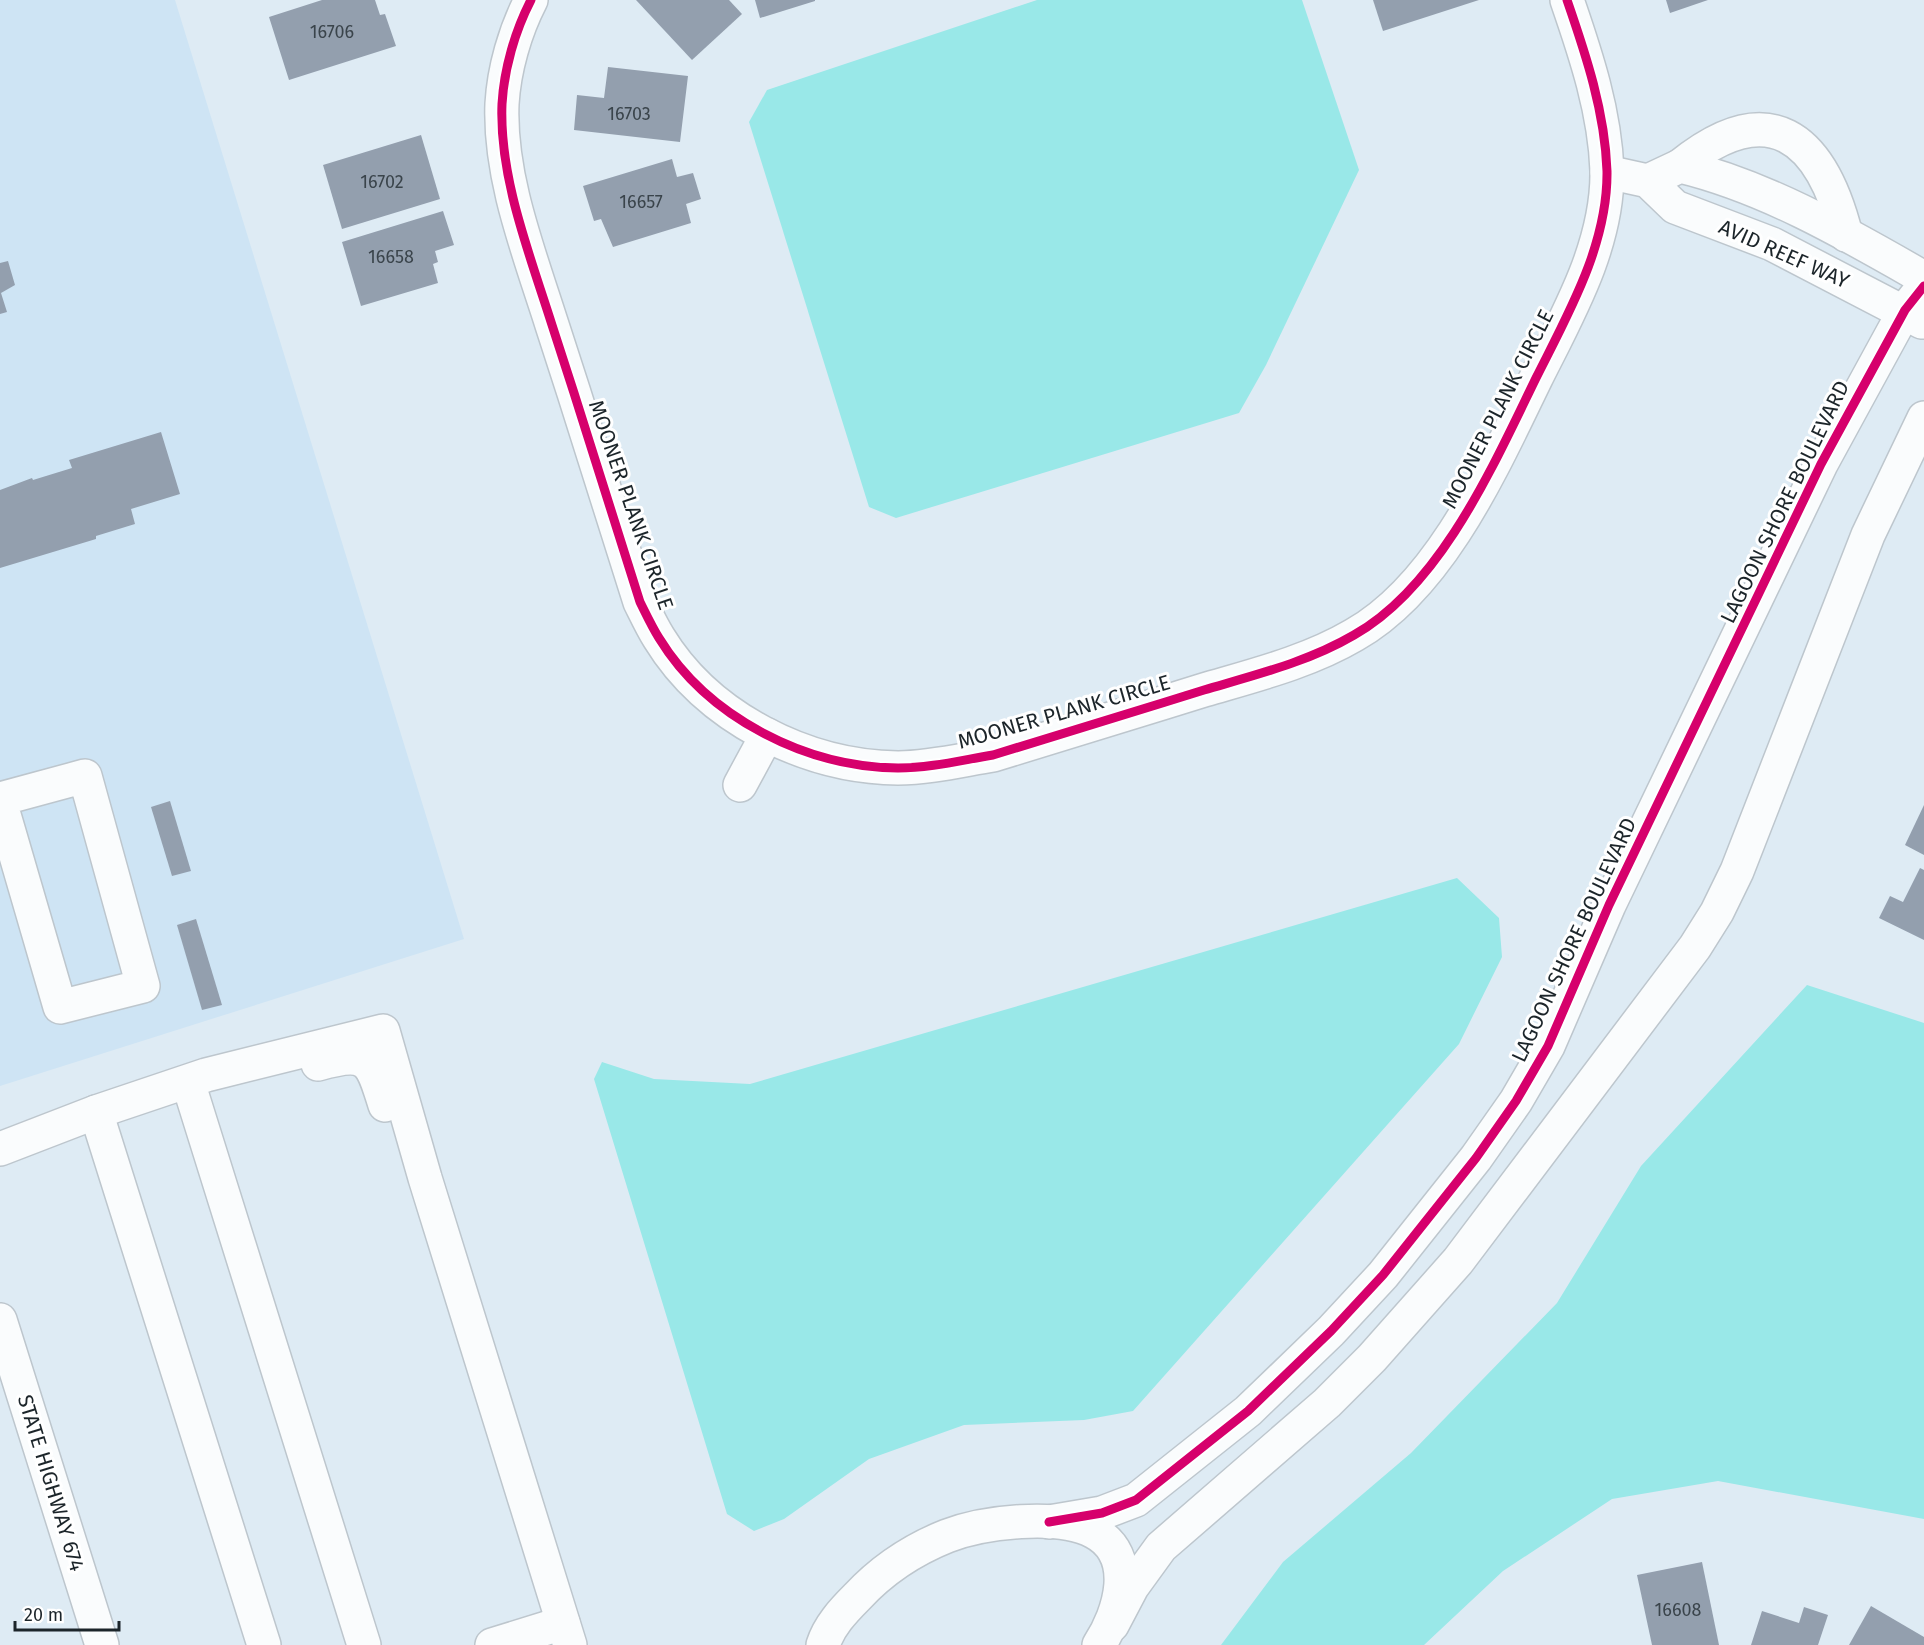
<svg xmlns="http://www.w3.org/2000/svg" width="1924" height="1645" font-family="'Fira Sans',sans-serif">
<style>
.built{fill:#cee4f4}
.water{fill:#99e8e8}
.building{fill:#939fae}
.lines{fill:none;stroke-linecap:round;stroke-linejoin:round}
.minor-casing{stroke:#bdc6cd;stroke-width:36}
.major-casing{stroke:#bdc6cd;stroke-width:36}
.minor{stroke:#fafcfd;stroke-width:33}
.major{stroke:#fafcfd;stroke-width:33}
.cycleway-casing{stroke:#fff;stroke-width:13}
.cycleway{stroke:#d6006c;stroke-width:9}
.labels{text-anchor:middle;stroke-width:6;stroke-linejoin:round;paint-order:stroke}
.number-label{font-size:18px;fill:#3a444b}
.street-label{font-size:21px;fill:#1c252a;stroke:#fff}
</style>
<rect width="100%" height="100%" fill="#deebf4"/>
<polygon class="built" points="0,0 175,0 464,939 0,1086"/>
<g class="water">
<polygon points="1037,0 1302,0 1359,170 1266,365 1239,413 896,518 869,507 749,122 767,90"/>
<polygon points="1457,878 1499,918 1502,957 1459,1044 1133,1411 1084,1420 964,1425 869,1459 784,1519 754,1531 727,1514 594,1079 602,1062 654,1079 750,1084"/>
<polygon points="1807,985 1924,1023 1924,1519 1718,1481 1612,1499 1503,1571 1424,1645 1221,1645 1283,1562 1411,1453 1557,1303 1641,1166"/>
</g>
<g class="building">
<polygon points="322,0 375,0 380,15 385,14 396,46 289,80 269,17"/>
<polygon points="636,0 729,0 742,14 692,60"/>
<polygon points="755,0 815,0 815,1 760,18"/>
<polygon points="1373,0 1479,0 1383,31"/>
<polygon points="1666,0 1708,0 1670,13"/>
<polygon points="608,67 688,76 680,142 574,130 577,95 604,98"/>
<polygon points="421,135 440,199 342,229 323,165"/>
<polygon points="672,159 677,177 693,173 701,199 686,204 691,223 613,247 601,219 594,221 583,186"/>
<polygon points="443,211 454,245 435,251 438,262 433,264 438,283 361,306 342,242"/>
<polygon points="8,261 15,285 1,293 7,312 0,314 0,263"/>
<polygon points="161,432 180,494 131,509 135,524 96,536 96,539 0,568 0,490 32,478 33,480 72,468 69,460"/>
<polygon points="170,801 191,871 172,876 151,807"/>
<polygon points="1924,805 1924,855 1905,845"/>
<polygon points="1920,868 1924,870 1924,940 1879,918 1890,896 1903,902"/>
<polygon points="196,919 222,1005 202,1010 177,925"/>
<polygon points="1702,1562 1719,1645 1652,1645 1637,1575"/>
<polygon points="1871,1606 1924,1637 1924,1645 1849,1645"/>
<polygon points="1804,1607 1828,1615 1818,1645 1751,1645 1762,1611 1799,1623"/>
</g>
<g class="lines">
<defs>
<g id="minor">
<path d="M531 0C515 31 504 69 502 104 499 178 530 255 552 325 582 417 611 509 640 602 646 614 652 627 659 638 708 718 806 767 898 768 930 768 962 760 993 755 1064 733 1134 712 1204 690 1255 675 1308 662 1354 635 1441 586 1494 464 1536 378 1568 314 1608 245 1607 171 1605 112 1586 55 1567 0"/>
<path d="M1680 166C1769 94 1821 136 1846 235"/>
<polyline points="1607,172 1648,181 1675,207 1772,244 1922,322"/>
<path d="M1648 181 1680 166C1767 187 1847 234 1924 278"/>
<polyline points="740,785 767,735"/>
<polyline points="0,799 85,776 143,986 60,1007 0,801"/>
<path d="M318 1064C368 1050 371 1059 385 1105"/>
<polyline points="188,1082 364,1645"/>
<polyline points="96,1112 264,1645"/>
<polyline points="0,1149 96,1112 206,1075 383,1031 425,1178 570,1645"/>
<polyline points="1049,1522 1102,1513 1136,1500 1248,1411 1331,1331 1383,1275 1476,1158 1516,1101 1548,1046 1609,905 1821,464 1905,310 1924,286"/>
<polyline points="1112,1625 1132,1587 1161,1547 1327,1403 1372,1358 1458,1261 1695,947 1717,912 1737,871 1868,535 1924,418"/>
<polyline points="492,1645 563,1623"/>
<path d="M823 1645C829 1626 843 1611 857 1597 882 1570 912 1550 947 1536 984 1522 1058 1513 1094 1532 1138 1555 1120 1613 1099 1645"/>
</g>
<polyline id="major" points="0,1320 102,1645"/>
</defs>
<use href="#minor" class="minor-casing"/>
<use href="#major" class="major-casing"/>
<use href="#minor" class="minor"/>
<use href="#major" class="major"/>
<defs>
<g id="cycleway">
<path d="M531 0C515 31 504 69 502 104 499 178 530 255 552 325 582 417 611 509 640 602 646 614 652 627 659 638 708 718 806 767 898 768 930 768 962 760 993 755 1064 733 1134 712 1204 690 1255 675 1308 662 1354 635 1441 586 1494 464 1536 378 1568 314 1608 245 1607 171 1605 112 1586 55 1567 0"/>
<polyline points="1049,1522 1102,1513 1136,1500 1248,1411 1331,1331 1383,1275 1476,1158 1516,1101 1548,1046 1609,905 1821,464 1905,310 1924,286"/>
</g>
</defs>
<use href="#cycleway" class="cycleway-casing"/>
<use href="#cycleway" class="cycleway"/>
</g>
<g class="labels">
<g class="number-label">
<text x="332" y="38">16706</text>
<text x="629" y="120">16703</text>
<text x="382" y="188">16702</text>
<text x="641" y="208">16657</text>
<text x="391" y="263">16658</text>
<text x="1678" y="1616">16608</text>
</g>
<g class="street-label">
<text transform="translate(1784 254) rotate(24)" y="7">AVID REEF WAY</text>
<text transform="translate(1498 409) rotate(-63)" y="7">MOONER PLANK CIRCLE</text>
<text transform="translate(1785 502) rotate(-64)" y="7">LAGOON SHORE BOULEVARD</text>
<text transform="translate(631 505) rotate(71)" y="7">MOONER PLANK CIRCLE</text>
<text transform="translate(1064 712) rotate(-16)" y="7">MOONER PLANK CIRCLE</text>
<text transform="translate(1574 940) rotate(-65)" y="7">LAGOON SHORE BOULEVARD</text>
<text transform="translate(51 1483) rotate(73)" y="7">STATE HIGHWAY 674</text>
</g>
</g>
<path d="M15 1621v9h104v-9" fill="none" stroke="#1c252a" stroke-width="3"/>
<text x="24" y="1621" font-size="18" fill="#1c252a" stroke="#ffffff" stroke-width="4.5" paint-order="stroke">20 m</text>
</svg>
